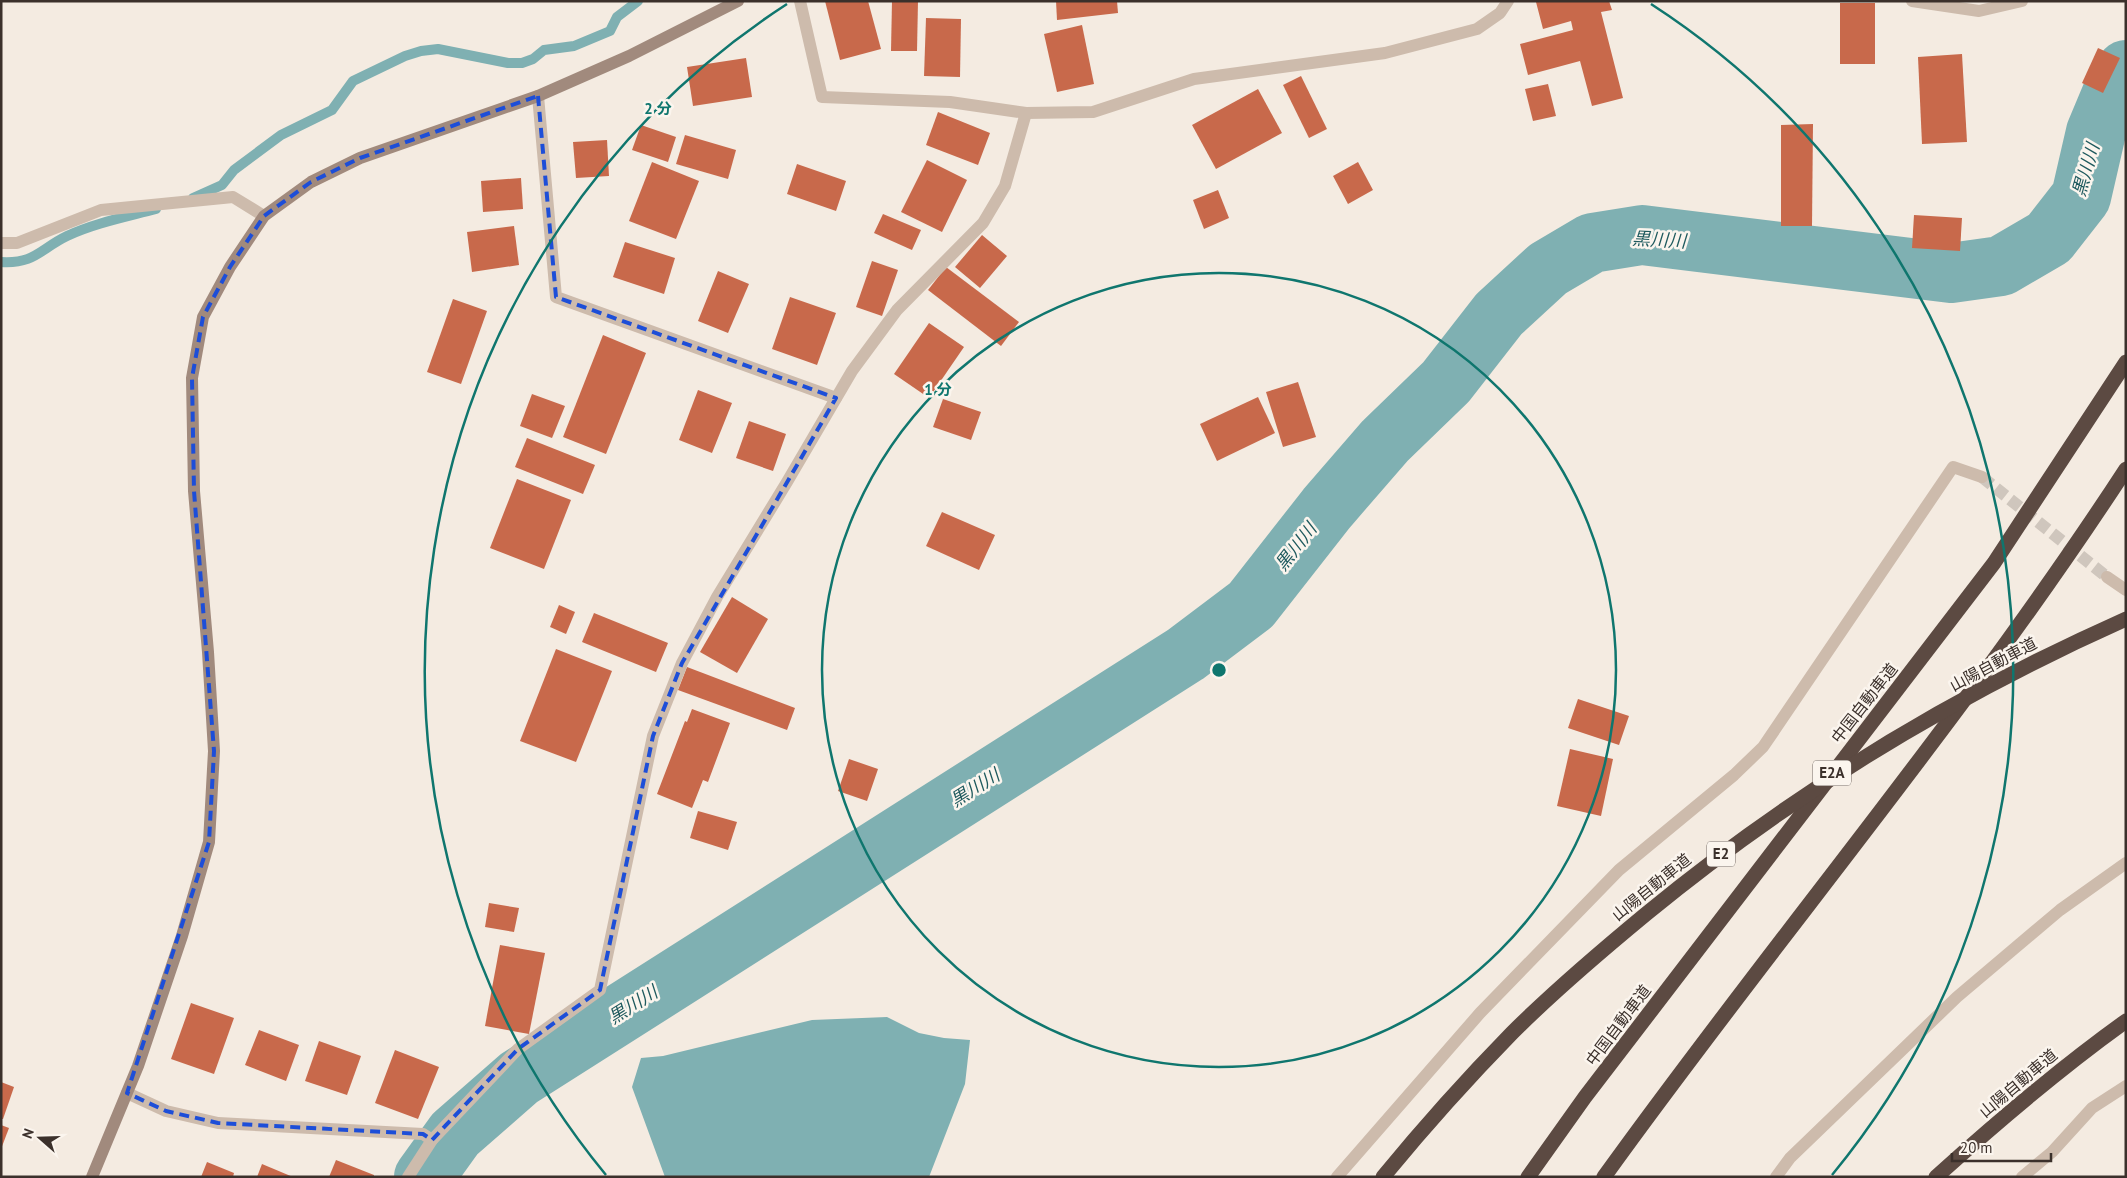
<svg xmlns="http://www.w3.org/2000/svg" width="2127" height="1178" font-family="'PT Sans','Noto Sans JP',sans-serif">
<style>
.water{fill:#7fb0b2}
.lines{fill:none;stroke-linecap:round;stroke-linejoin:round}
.stream{stroke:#7fb0b2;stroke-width:10}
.river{stroke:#7fb0b2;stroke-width:60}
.building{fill:#c8694b}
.street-tunnel{stroke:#cfc6bd;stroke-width:12;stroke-dasharray:12 6;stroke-linecap:butt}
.street{stroke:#cdbbac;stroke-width:12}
.secondary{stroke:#a18a7d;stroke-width:12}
.highway{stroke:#5c4a42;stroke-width:15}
.highway-bridge{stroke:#5c4a42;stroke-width:15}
.marked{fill:none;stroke:#1d4ed8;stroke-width:4;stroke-dasharray:10 6;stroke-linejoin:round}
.ring{fill:none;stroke:#0f766e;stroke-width:2.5}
.labels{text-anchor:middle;stroke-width:5;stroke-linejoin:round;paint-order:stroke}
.shield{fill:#fbf5ee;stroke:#756b66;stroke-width:1}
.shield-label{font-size:15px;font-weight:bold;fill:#3b302b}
.street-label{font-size:16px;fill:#3b302b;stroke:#fbf5ee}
.water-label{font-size:18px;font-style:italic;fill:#1f5a5e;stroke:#fbf5ee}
.centre{fill:#0f766e;stroke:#fbf5ee;stroke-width:2.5}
.ring-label{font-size:15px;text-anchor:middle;font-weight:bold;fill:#0f766e;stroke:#fbf5ee;stroke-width:5;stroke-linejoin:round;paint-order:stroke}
</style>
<rect width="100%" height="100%" fill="#f4ebe1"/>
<polygon class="water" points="887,1017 919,1033 944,1038 970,1040 965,1084 929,1177 665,1177 632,1087 641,1058 663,1056 812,1020"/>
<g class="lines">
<g class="stream">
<polyline points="193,198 222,185 234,170 281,135 332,110 353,81 405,56 421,51 438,49 508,63 522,63 533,59 544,50 574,46 610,31 617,17 638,1"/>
<path d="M1 262C35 264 40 249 67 236 95 223 126 217 156 209"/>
</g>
<polyline class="river" points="424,1177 455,1134 519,1078 1186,654 1251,605 1327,508 1385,441 1446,382 1499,314 1548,269 1592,243 1642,235 1951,273 2001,266 2049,238 2081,197 2096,132 2114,89 2126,70"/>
</g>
<g class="building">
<polygon points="825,1 868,1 881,49 840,60"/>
<polygon points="892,1 918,1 917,51 891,51"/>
<polygon points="1056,1 1117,1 1118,13 1057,20"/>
<polygon points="1609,1 1612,10 1601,12 1623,98 1592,106 1580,61 1528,75 1520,44 1573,30 1571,21 1543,29 1536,2"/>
<rect x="1840" y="3" width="35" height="61"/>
<polygon points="926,18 961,19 960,77 924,76"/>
<polygon points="1082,25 1094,84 1057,92 1044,34"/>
<polygon points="2098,48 2120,58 2103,93 2082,83"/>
<polygon points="1962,54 1967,142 1922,144 1918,57"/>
<polygon points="746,58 752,97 693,106 687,67"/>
<polygon points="1301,76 1327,129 1309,138 1283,85"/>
<polygon points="1548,84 1556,116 1533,121 1525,89"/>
<polygon points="1258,89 1282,133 1216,169 1192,125"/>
<polygon points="938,112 990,133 978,165 926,145"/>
<polygon points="1813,124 1812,226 1781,226 1781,125"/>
<polygon points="641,125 676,137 668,162 632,150"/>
<polygon points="685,135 736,150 728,179 676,164"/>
<polygon points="607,140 609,176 576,178 573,142"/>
<polygon points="927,160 967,180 942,232 901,212"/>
<polygon points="652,162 699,181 676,239 629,221"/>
<polygon points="1358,162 1373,190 1348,204 1333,176"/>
<polygon points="797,164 846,181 836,211 787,194"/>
<polygon points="521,178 523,209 483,212 481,181"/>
<polygon points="1218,190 1229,218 1204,229 1193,200"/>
<polygon points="883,214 921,230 912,250 874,233"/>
<polygon points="1914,215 1962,218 1960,251 1912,248"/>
<polygon points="514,226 519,265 472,272 467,232"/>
<polygon points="982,235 1007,256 980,288 955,267"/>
<polygon points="625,242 675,258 664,294 613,277"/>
<polygon points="872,261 898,270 882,316 856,307"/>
<polygon points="946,267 1019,322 1001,346 928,290"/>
<polygon points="718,271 749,284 728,333 698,321"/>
<polygon points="790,297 836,313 817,365 772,349"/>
<polygon points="453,299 487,311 461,384 427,372"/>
<polygon points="929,323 964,347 929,398 894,374"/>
<polygon points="603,335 646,353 606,454 563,437"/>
<polygon points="1298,382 1316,437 1283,447 1266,392"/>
<polygon points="698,390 732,403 712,453 679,440"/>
<polygon points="532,394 565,406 552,438 520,426"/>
<polygon points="1258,397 1275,433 1217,461 1200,424"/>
<polygon points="943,399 981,412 971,440 933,427"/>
<polygon points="749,421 786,434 773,471 736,458"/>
<polygon points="527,438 595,465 583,494 515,467"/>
<polygon points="517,479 571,500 544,569 490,548"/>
<polygon points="942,512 995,535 979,570 926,546"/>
<polygon points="732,597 768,619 737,673 700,652"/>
<polygon points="559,605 575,612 566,634 550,627"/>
<polygon points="594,613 668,643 656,672 582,642"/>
<polygon points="556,649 612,671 576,762 520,741"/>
<polygon points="687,667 795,708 787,730 678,690"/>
<polygon points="1578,699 1629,716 1619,745 1568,728"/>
<polygon points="692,709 730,723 708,782 703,780 692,808 657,794 685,721 687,722"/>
<polygon points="1570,749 1613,759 1601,816 1557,806"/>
<polygon points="849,759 878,769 867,801 838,791"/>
<polygon points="698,811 737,822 728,850 690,838"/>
<polygon points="489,903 519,908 514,932 485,927"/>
<polygon points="500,945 545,953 529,1034 485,1026"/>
<polygon points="191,1003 234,1018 214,1074 171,1059"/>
<polygon points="259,1030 299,1045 286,1081 245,1065"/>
<polygon points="319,1041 361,1056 347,1095 305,1081"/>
<polygon points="395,1050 439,1067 418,1119 375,1103"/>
<polygon points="1,1082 14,1087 3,1119 1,1119"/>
<polygon points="1,1125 9,1128 1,1149"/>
<polygon points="336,1160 374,1175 374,1177 329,1177"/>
<polygon points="207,1162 234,1173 233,1177 201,1177"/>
<polygon points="262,1164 293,1177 257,1177"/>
</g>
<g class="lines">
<polyline class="street-tunnel" points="1982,477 2107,577"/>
<g class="street">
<polyline points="800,1 822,97 950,102 1026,113 1093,112 1194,79 1385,53 1477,29 1500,13 1508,1"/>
<polyline points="1912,1 1979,11 2022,1"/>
<polyline points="538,96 556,297 836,398"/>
<polyline points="1,243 17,243 101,210 233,197 264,216"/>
<polyline points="2107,577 2126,590"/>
<polyline points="127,1093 166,1111 218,1123 423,1134 432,1140"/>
<polyline points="408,1177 432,1140 518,1049 600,990 653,736 682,663 717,597 787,482 852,371 897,310 983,223 1005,186 1026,113"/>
<polyline points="1337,1177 1480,1013 1619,870 1734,775 1763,747 1953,467 1982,477"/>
<polyline points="1776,1177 1790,1158 1957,997 2060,910 2126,863"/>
<polyline points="2022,1177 2052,1152 2092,1108 2126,1086"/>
</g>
<polyline class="secondary" points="92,1177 138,1066 182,936 209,842 214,751 208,652 194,491 192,378 203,317 230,267 264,216 311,182 360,158 538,96 629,56 738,1"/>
<g class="highway">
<polyline points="1528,1177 1585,1097 1994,563 2126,362"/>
<path d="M1604 1177C1775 939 1966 715 2126 469"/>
<path d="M1936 1177C1997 1122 2059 1069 2126 1021"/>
</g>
<path class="highway-bridge" d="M1383 1177C1424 1127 1467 1079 1512 1033 1554 991 1600 952 1646 914 1792 794 1953 696 2126 619"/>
</g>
<path class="marked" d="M538 96 556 297 836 398 682 663 653 736 600 990 518 1049 432 1140 423 1134 218 1123 166 1111 127 1093 209 842 214 751 194 491 192 378 203 317 230 267 264 216 311 182 360 158Z"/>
<g class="ring">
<circle cx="1219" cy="670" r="397"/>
<path d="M606 1175A794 794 0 0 1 787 4M1651 4A794 794 0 0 1 1832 1175"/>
</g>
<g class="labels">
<g class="shield">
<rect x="1813" y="760.5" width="38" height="25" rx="4"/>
<rect x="1707" y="841.5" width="28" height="25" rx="4"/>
</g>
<g class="shield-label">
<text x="1832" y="778">E2A</text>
<text x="1721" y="859">E2</text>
</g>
<g class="street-label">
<text transform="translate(1993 664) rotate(-28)" y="6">山陽自動車道</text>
<text transform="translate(1864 703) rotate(-52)" y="6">中国自動車道</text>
<text transform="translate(1651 887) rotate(-39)" y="6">山陽自動車道</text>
<text transform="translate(1618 1025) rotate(-53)" y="6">中国自動車道</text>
<text transform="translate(2018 1083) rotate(-40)" y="6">山陽自動車道</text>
</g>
<g class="water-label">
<text transform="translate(2086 170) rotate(-74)" y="6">黒川川</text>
<text transform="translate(1659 240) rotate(3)" y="6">黒川川</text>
<text transform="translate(1296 547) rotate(-52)" y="6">黒川川</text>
<text transform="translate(975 788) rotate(-32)" y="6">黒川川</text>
<text transform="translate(633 1005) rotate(-32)" y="6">黒川川</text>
</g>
</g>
<circle cx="1219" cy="670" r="8" class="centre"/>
<g class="ring-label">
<text x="658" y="114">2 分</text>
<text x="938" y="395">1 分</text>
</g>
<rect width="2127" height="1178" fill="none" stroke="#3b302b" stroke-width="5"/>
<g transform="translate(40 1138) rotate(290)" stroke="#fbf5ee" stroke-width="4" paint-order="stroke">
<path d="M0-4L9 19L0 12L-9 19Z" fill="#3b302b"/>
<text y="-8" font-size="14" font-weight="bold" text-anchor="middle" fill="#3b302b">N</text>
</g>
<path d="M1952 1153v8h99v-8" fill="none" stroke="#3b302b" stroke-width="2.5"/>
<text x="1960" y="1153" font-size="15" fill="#3b302b" stroke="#fbf5ee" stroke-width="4" paint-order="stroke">20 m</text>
</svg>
